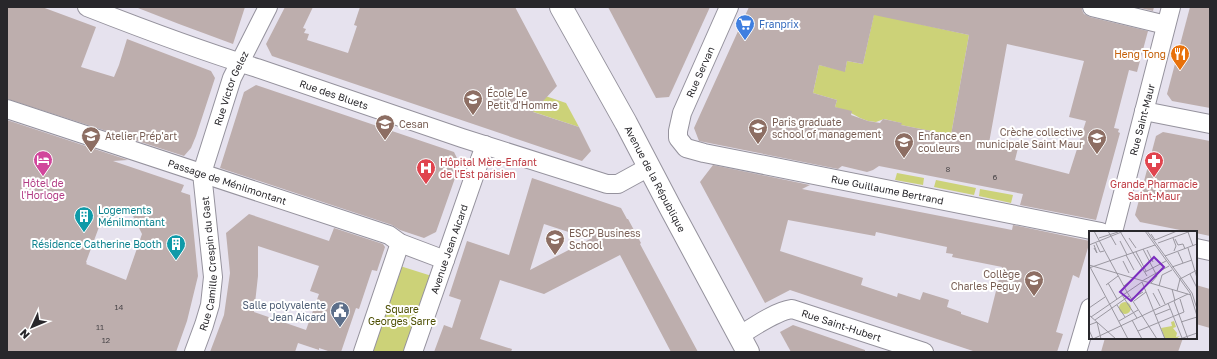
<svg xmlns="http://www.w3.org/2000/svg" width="1217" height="359" font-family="'Golos Text',sans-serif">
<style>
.green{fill:#ccd278}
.building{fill:#bdaead;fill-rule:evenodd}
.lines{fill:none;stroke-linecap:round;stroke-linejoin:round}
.minor-casing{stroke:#95929d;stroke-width:20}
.major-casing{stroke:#95929d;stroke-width:24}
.minor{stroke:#fff;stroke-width:18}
.major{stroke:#fff;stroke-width:22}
.labels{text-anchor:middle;stroke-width:4;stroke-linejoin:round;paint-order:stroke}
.number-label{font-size:8px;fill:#4d494c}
.shop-label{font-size:10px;fill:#366cbe;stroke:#fff;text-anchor:start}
.food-label{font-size:10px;fill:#c56008;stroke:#fff;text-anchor:end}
.street-label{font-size:10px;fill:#28272b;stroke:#fff}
.education-label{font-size:10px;fill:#785e54;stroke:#fff;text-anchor:start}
.health-label{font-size:10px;fill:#be3a42;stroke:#fff;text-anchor:start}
.hotel-label{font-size:10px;fill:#b23c85;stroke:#fff}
.culture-label{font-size:10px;fill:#0d838f;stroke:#fff;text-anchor:start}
.service-label{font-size:10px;fill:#4e5e75;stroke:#fff;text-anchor:end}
.park-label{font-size:10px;fill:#4b4d00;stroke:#fff}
.inset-road{fill:none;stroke:#9a97a0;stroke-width:1}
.view{fill:#7b2cbf;fill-opacity:0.15;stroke:#7b2cbf;stroke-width:2}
.inset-edge{fill:none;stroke:#28272b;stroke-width:2}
</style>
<rect width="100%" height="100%" fill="#e6e2ee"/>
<g class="green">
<polygon points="874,14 969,35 951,135 901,125 901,123 884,119 876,122 868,121 860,118 851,113 835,107 837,100 813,93 819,65 845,71 847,61 863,64"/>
<polygon points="439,60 566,103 579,127 434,79"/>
<polygon points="897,173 924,178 923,185 895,180"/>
<polygon points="936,180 976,188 974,195 934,187"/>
<polygon points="980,189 1013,195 1011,203 979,196"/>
<polygon points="400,266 435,277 408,352 370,352"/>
</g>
<g class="building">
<polygon points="7,7 42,7 96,27 81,67 114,77 119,65 127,39 211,71 215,78 196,136 191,148 184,156 7,99"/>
<polygon points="138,7 245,7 233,44 179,24 138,8"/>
<polygon points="285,7 313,7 303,28 306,29 304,33 309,34 307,40 348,53 357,26 354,25 360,7 515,7 557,86 533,112 579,127 591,151 582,161 272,56 266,44"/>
<polygon points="608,7 710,7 669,97 656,98"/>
<path d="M749 7H1082V10L1084 14 1090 17 1148 31 1137 72 1129 70 1114 128 1119 129 1118 132 1120 133 1096 220 1020 205 1023 194 879 166 873 170 867 172 842 166 838 169 699 141 694 128ZM874 15 969 35 951 135 901 125 902 123 883 119 880 123 868 121 851 115 852 111 835 107 837 100 813 93 819 65 845 72 847 61 863 64ZM1007 44 1084 61 1069 117 1086 121 1069 174 1015 160 1018 148 989 143Z"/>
<polygon points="1136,7 1154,7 1153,11"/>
<polygon points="1190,7 1210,7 1210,108 1172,101 1167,94"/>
<polygon points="256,85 454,152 460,164 436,232 424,238 400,230 392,225 220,168 244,92"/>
<path d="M7 120 128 160 113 161 184 185 181 192 190 195 198 276 187 321 176 352H7ZM129 208 142 234 126 280 86 264 87 263 86 262 102 219Z"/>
<polygon points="1163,132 1210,141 1210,236 1196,233 1196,232 1190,232 1140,222 1135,215 1156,136"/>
<path d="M713 165 810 185 802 189 1012 230 1013 225 1090 241 1079 278 1073 275 1056 332 1063 334 1057 352H976L790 290 765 303 700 182ZM788 220 875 236 876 232 947 247 946 253 953 254 952 257 1002 267 988 323 961 314V312L947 307 949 300 923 292 920 300 898 293 897 297 861 285 863 278 780 251Z"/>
<path d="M532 178 621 208 627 219H628L641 243 640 244 698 352H671L620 255 544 294 500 280 480 339 512 349 511 352H434L444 325 452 328 461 300 449 296 467 241 509 255ZM544 224 590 239 530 270Z"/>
<path d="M249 214 329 241 334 228 383 244 385 247 377 271 372 270 359 309 356 308 341 352H331L319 348V350L298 343 295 352H210L224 315 230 273 226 233ZM258 246 319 266 310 291 319 294 306 330 254 312 258 276Z"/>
<polygon points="1196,285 1210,289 1210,328 1196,324"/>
<polygon points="793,325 865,350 865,352 791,352 780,332"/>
<polygon points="1105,338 1183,338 1178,352 1101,352"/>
</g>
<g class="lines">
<defs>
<g id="minor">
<path id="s1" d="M87 7C143 29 199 50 257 68L462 138 607 184H618L649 167"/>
<path id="s2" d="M729 7 682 113 678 131V138L686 148 704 153 1101 232"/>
<polyline points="1092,7 1166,25"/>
<path id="s3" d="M7 109 389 235 400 243 445 260"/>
<polyline points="1144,111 1210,124"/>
<path id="s4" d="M1113 232 1171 7"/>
<polyline points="1196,248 1210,251"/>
<path id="s5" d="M739 336C753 327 776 311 792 309L924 352"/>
<path id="s6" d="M194 352 204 325 210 305 213 277 202 173 232 78 268 7"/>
<polyline points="363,352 400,243"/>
<path id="s7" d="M413 352 485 145"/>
<polyline points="1077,352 1090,308"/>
</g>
<g id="major">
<path id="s8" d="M561 7 626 123 670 207 748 352"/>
</g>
</defs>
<use href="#minor" class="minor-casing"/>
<use href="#major" class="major-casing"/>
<use href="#minor" class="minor"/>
<use href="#major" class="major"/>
</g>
<defs>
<symbol id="supermarket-pin" viewBox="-11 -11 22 30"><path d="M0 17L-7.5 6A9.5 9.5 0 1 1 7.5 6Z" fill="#3f7fe0" stroke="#fff"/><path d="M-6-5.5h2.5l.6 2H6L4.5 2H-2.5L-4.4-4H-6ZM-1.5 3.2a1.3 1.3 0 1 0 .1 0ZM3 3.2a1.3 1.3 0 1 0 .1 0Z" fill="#fff"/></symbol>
<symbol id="restaurant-pin" viewBox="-11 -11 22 30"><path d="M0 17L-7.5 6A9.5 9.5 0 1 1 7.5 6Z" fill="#e8710a" stroke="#fff"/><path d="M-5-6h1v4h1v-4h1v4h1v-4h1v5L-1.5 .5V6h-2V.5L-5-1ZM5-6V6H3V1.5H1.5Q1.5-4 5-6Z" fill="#fff"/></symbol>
<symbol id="school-pin" viewBox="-11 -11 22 30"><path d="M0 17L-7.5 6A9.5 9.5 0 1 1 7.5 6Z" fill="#8d6e63" stroke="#fff"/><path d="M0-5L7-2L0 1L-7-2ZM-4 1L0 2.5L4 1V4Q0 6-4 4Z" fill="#fff"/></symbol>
<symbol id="university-pin" viewBox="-11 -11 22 30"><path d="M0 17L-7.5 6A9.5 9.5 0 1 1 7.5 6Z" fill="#8d6e63" stroke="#fff"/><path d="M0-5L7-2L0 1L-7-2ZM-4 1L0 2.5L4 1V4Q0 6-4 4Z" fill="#fff"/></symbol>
<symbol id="hotel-pin" viewBox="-11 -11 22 30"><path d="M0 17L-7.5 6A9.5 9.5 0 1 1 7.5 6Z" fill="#d1479c" stroke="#fff"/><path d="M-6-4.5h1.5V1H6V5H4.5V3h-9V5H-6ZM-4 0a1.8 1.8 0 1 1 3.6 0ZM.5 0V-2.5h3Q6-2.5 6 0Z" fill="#fff"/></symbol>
<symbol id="pharmacy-pin" viewBox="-11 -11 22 30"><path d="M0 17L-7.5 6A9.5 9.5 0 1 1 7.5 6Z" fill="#e0444e" stroke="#fff"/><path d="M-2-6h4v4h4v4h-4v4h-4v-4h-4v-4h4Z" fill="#fff"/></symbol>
<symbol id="hospital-pin" viewBox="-11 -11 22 30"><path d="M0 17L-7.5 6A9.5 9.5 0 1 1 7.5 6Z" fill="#e0444e" stroke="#fff"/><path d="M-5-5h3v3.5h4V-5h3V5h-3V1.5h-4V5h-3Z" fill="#fff"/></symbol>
<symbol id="building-pin" viewBox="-11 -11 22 30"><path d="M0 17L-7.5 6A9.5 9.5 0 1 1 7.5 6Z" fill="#0f9aa8" stroke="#fff"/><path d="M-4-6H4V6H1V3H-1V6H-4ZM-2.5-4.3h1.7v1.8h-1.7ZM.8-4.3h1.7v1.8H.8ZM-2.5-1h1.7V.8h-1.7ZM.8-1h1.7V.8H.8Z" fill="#fff"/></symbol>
<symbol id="civic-pin" viewBox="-11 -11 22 30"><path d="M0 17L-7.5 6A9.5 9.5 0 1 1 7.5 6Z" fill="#5c6f8a" stroke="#fff"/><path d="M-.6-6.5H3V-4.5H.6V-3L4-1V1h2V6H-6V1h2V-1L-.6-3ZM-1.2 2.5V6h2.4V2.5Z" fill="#fff"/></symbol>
</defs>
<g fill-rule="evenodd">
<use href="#supermarket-pin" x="734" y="13" width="22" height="30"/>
<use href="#restaurant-pin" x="1169" y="43" width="22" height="30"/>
<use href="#school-pin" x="462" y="88" width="22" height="30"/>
<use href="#university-pin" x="374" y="113" width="22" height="30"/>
<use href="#school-pin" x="747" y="117" width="22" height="30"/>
<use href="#university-pin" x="80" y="125" width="22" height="30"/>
<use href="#school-pin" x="1086" y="127" width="22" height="30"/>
<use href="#school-pin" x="893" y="131" width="22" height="30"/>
<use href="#hotel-pin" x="32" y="149" width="22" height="30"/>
<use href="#pharmacy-pin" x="1143" y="150" width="22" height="30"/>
<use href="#hospital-pin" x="415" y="157" width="22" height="30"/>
<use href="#building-pin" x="73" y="205" width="22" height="30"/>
<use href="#university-pin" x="544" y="228" width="22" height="30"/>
<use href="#building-pin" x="165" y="233" width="22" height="30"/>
<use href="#school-pin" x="1023" y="269" width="22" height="30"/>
<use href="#civic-pin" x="329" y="300" width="22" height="30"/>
</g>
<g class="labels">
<g class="number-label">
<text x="948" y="172">8</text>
<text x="995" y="180">6</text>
<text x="119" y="310">14</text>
<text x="100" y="330">11</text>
<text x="106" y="343">12</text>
</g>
<g class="shop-label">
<text x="759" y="28">Franprix</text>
</g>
<g class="food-label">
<text x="1166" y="58">Heng Tong</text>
</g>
<g class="street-label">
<text transform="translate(700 72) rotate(-66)" y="4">Rue Servan</text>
<text dy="4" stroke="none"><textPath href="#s6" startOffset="272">Rue Victor Gelez</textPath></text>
<text dy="4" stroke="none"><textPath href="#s1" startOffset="262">Rue des Bluets</textPath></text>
<text dy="4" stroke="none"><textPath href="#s4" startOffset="116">Rue Saint-Maur</textPath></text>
<text dy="4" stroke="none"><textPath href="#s8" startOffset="196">Avenue de la République</textPath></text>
<text dy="4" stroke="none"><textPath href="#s3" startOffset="232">Passage de Ménilmontant</textPath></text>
<text dy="4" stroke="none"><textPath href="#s2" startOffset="360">Rue Guillaume Bertrand</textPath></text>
<text dy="4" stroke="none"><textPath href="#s7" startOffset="109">Avenue Jean Aicard</textPath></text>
<text dy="4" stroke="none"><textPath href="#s6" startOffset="91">Rue Camille Crespin du Gast</textPath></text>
<text dy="4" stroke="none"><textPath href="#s5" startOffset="112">Rue Saint-Hubert</textPath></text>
</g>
<g class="education-label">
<text x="487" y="97">École Le<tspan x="487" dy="12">Petit d'Homme</tspan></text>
<text x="772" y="126">Paris graduate<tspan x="772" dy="12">school of management</tspan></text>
<text x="399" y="128">Cesan</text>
<text x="1083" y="136" text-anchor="end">Crèche collective<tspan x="1083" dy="12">municipale Saint Maur</tspan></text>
<text x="105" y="140">Atelier Prép'art</text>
<text x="918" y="140">Enfance en<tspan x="918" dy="12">couleurs</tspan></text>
<text x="569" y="237">ESCP Business<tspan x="569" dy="12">School</tspan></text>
<text x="1020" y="278" text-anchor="end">Collège<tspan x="1020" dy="12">Charles Peguy</tspan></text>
</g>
<g class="health-label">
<text x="440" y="166">Hôpital Mère-Enfant<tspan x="440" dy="12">de l'Est parisien</tspan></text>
<text x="1154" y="188" text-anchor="middle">Grande Pharmacie<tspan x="1154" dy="12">Saint-Maur</tspan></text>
</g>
<g class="hotel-label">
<text x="43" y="187">Hôtel de<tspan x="43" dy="12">l'Horloge</tspan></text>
</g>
<g class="culture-label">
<text x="98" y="214">Logements<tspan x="98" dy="12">Ménilmontant</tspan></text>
<text x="162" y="248" text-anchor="end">Résidence Catherine Booth</text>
</g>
<g class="service-label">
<text x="326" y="309">Salle polyvalente<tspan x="326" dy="12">Jean Aicard</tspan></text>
</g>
<g class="park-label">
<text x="402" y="313">Square<tspan x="402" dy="12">Georges Sarre</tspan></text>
</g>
</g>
<g transform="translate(1089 231)">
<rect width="108" height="108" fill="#e6e2ee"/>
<path d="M30 77a6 6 0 1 1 12 0a6 6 0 1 1-12 0ZM85 90 87 96 84 97 88 102 87 106 91 105 87 108H76L72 97 83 95 82 91Z" fill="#ccd278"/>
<path class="inset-road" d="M5 0 38 61 68 108M19 0 27 14M56 0 101 62 108 85M58 0 103 62 108 78M99 1 104 15M32 2 58 45M62 3 66 9 88 0M10 7 29 1M40 7 47 17M84 7 87 15 85 20M86 8 89 14 94 13 96 18M31 10 38 24M7 12 11 21 15 20M69 12 102 0M0 14 35 0M5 17 8 22 5 14M99 17 108 47M54 18 68 45 62 52M58 19 64 31M47 21 57 40M89 21 94 32M37 24 45 39M76 25 108 13M34 30 40 42M0 34 39 108M0 34 102 64M83 36 103 29M0 37 66 14M56 41 77 30M101 43 108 57M53 50 80 35M19 52 28 68M17 54 29 45M35 55 45 47M70 55 73 44 83 39M69 58 76 73M83 58 86 70M88 60 91 48 108 39M64 62 71 75M33 64 48 87M42 68 54 61M45 70 57 61M85 70 99 108M79 72 93 107M28 74 36 86M0 77 16 66M0 84 27 108M66 84 81 78M2 86 53 51 76 108M6 89 40 65M43 89 53 108M30 90 49 79M92 91 108 86M0 94 8 91 12 108M0 99 4 108 99 63M49 100 95 81 91 68M91 108 108 102"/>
<path class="view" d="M65 26 75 36 42 70 31 61Z"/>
<rect width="108" height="108" class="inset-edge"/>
</g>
<rect width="1217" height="359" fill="none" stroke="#28272b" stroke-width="16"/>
<g transform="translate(32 327) rotate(226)" stroke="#ffffff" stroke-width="3" paint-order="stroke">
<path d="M0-3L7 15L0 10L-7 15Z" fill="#28272b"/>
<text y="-6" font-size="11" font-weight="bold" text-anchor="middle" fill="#28272b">N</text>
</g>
</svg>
